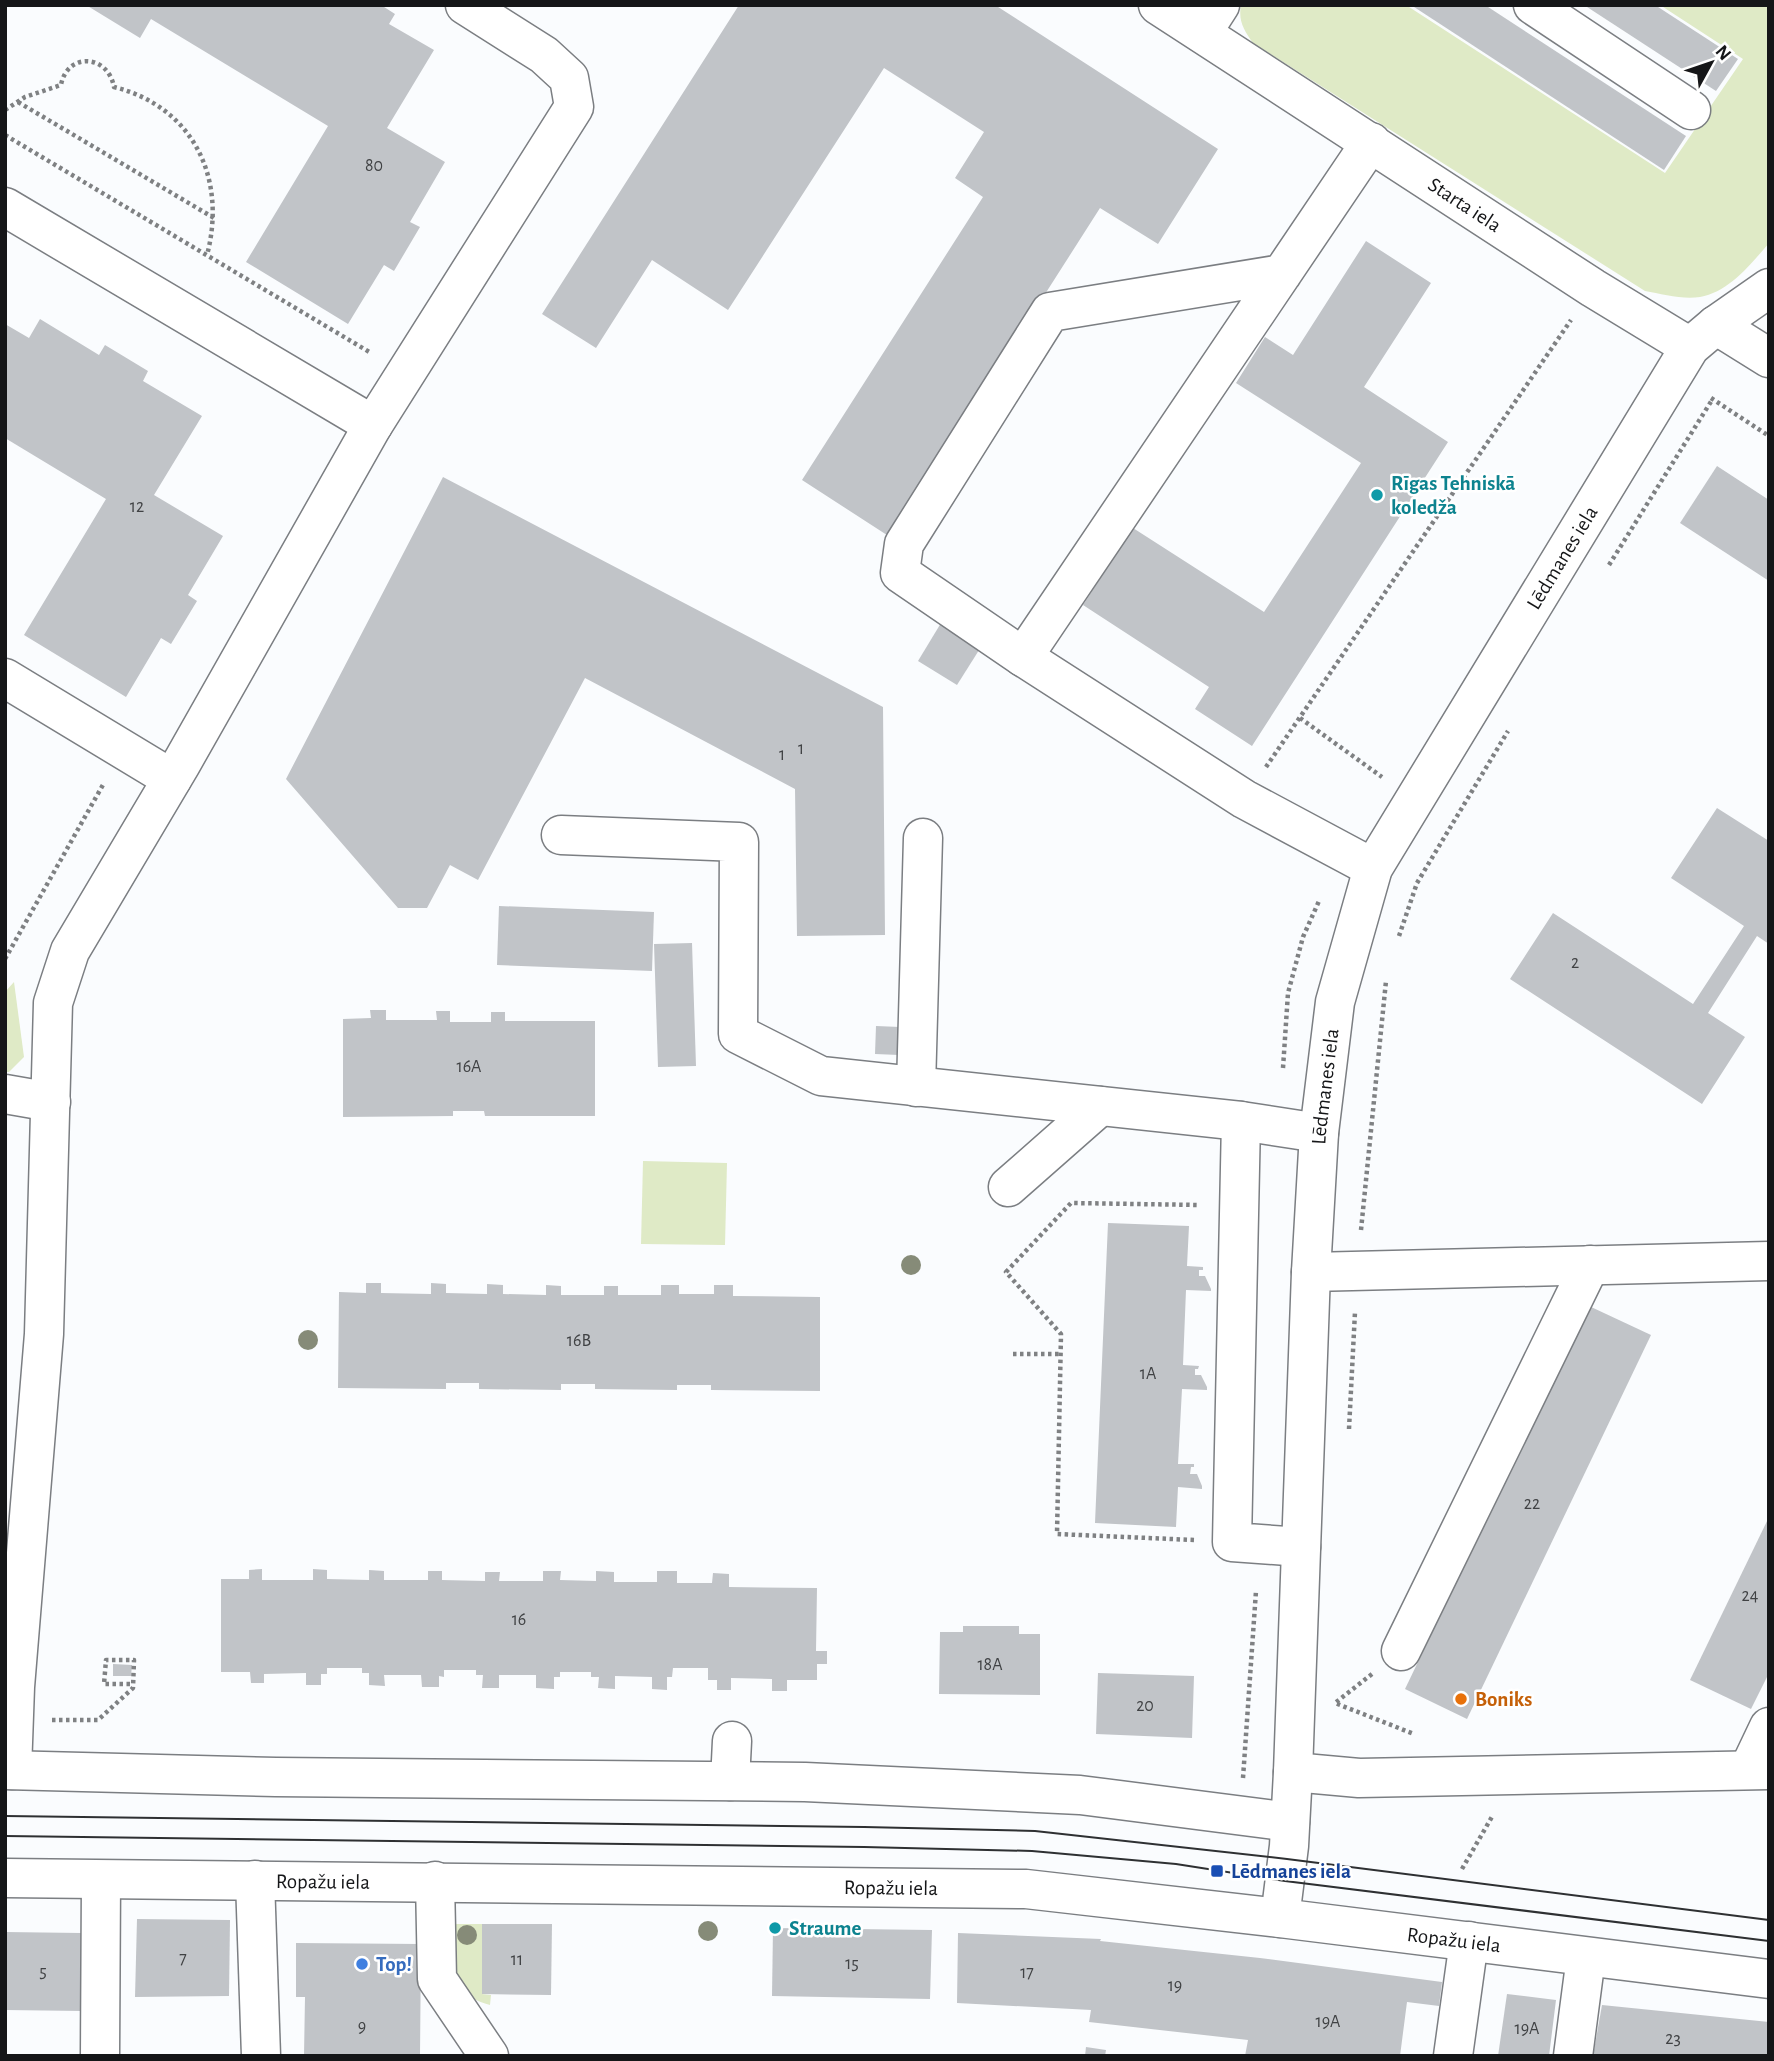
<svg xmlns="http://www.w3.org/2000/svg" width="1774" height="2061" font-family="'Alegreya Sans',sans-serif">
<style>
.green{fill:#dfeac6}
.building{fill:#c1c4c8}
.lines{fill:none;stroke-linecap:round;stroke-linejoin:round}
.minor-casing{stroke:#7b7e82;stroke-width:41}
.path{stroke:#7f8183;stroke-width:4.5;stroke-dasharray:3.5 3.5;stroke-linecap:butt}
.minor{stroke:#fff;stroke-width:38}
.tram{stroke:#2e3032;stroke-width:2}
.tree{fill:#868b78}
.culture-dot{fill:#0f9aa8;stroke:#fff;stroke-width:2.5}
.food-dot{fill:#e8710a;stroke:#fff;stroke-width:2.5}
.transit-dot{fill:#1a4fb4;stroke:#fff;stroke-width:2.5}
.shop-dot{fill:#3f7fe0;stroke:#fff;stroke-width:2.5}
.labels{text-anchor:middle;stroke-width:5;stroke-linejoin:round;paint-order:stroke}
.number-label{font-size:18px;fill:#404244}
.street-label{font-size:21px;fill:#151618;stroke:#fff}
.culture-label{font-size:21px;font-weight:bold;fill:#0d838f;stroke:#fff;text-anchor:start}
.food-label{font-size:21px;font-weight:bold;fill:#c56008;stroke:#fff;text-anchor:start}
.transit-label{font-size:21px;font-weight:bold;fill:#164399;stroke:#fff;text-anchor:start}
.shop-label{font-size:21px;font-weight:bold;fill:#366cbe;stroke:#fff;text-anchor:start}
</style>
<rect width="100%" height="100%" fill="#fafcfe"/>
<g class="green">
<path d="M1241 5H1406L1665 173 1743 59 1660 5H1769V243C1751 264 1729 292 1700 297 1683 300 1662 294 1645 291L1253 43C1244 30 1238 21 1241 5Z"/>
<polygon points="14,982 24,1057 9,1072 5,1072 5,992"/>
<polygon points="643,1161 727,1163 725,1245 641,1244"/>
<path d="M450 1924H482V1994L491 1995 490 2005C446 1993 454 1963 450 1924Z"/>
</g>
<g class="building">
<polygon points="86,5 381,5 395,14 389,24 434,50 387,128 445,162 410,222 420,227 394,271 384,265 348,324 246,262 328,126 151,19 140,38"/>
<polygon points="739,5 995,5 1218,149 1158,244 1100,208 890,537 802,480 983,197 955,178 984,132 884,68 728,310 652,260 596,348 542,314"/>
<polygon points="1411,5 1485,5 1686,136 1664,170"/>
<polygon points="1584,5 1655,5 1738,59 1716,91"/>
<polygon points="1366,241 1431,283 1364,387 1448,442 1252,746 1195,709 1209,687 1083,605 1133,528 1264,612 1361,463 1236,383 1265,337 1293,355"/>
<polygon points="40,319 99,355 105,345 148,371 143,381 202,416 154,495 223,536 188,595 197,601 171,644 161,638 126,697 24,635 106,499 5,438 5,324 29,338"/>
<polygon points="1717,466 1769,500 1769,581 1680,523"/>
<polygon points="443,477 883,707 885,935 797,936 795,789 585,678 478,880 450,865 427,908 398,908 286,779"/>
<polygon points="941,623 981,647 957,685 918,661"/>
<polygon points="1717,808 1769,841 1769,944 1757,936 1708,1013 1745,1037 1702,1104 1510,979 1553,913 1693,1004 1744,926 1671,878"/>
<polygon points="499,906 654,912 652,971 497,965"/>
<polygon points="692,943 696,1066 658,1067 654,944"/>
<polygon points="370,1010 386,1010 386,1020 437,1020 436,1011 450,1011 450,1022 491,1022 491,1012 505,1012 505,1021 595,1021 595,1116 485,1116 484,1111 453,1111 453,1116 343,1117 343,1019 371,1018"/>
<polygon points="876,1026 900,1027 899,1055 875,1054"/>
<polygon points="1108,1223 1189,1226 1187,1266 1203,1267 1203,1270 1199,1270 1199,1276 1205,1276 1211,1289 1211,1291 1186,1290 1183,1365 1199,1366 1198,1369 1195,1369 1195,1375 1201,1375 1207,1387 1207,1390 1182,1389 1178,1464 1194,1464 1194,1467 1191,1467 1190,1474 1197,1474 1202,1486 1202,1489 1178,1487 1176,1527 1095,1523"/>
<polygon points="366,1283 381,1283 381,1293 431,1294 431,1283 446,1284 446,1293 487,1294 487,1284 503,1285 503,1294 546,1295 546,1285 561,1286 561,1295 604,1295 604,1286 618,1286 618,1295 661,1295 661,1285 679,1285 679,1294 714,1294 714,1285 733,1285 733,1296 820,1297 820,1391 711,1390 711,1385 677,1385 677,1390 595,1389 595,1384 561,1384 561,1390 479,1389 479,1383 446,1383 446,1389 338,1388 339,1292 366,1293"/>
<polygon points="1589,1306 1651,1335 1467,1719 1405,1689"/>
<polygon points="1769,1517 1769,1673 1751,1709 1690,1680"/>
<polygon points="262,1569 262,1580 313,1580 313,1569 327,1570 327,1579 369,1580 369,1570 384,1571 384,1580 428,1580 428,1571 442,1571 442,1580 485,1581 485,1572 500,1572 499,1581 543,1581 543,1571 561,1571 560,1580 596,1581 596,1571 614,1572 614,1582 657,1582 657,1571 677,1571 677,1583 712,1583 713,1573 729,1574 729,1587 817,1588 816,1651 827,1651 827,1664 817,1664 817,1680 787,1680 787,1691 772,1691 772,1679 731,1678 731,1690 717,1690 717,1680 708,1680 708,1668 673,1668 672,1677 667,1677 667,1690 652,1689 652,1677 615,1676 615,1689 598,1688 599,1677 591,1677 591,1672 560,1672 560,1677 554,1677 554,1689 536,1688 536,1675 499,1675 499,1688 482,1688 483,1675 476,1675 476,1670 444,1670 444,1677 439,1676 439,1687 422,1687 421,1675 384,1675 385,1686 369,1685 369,1673 362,1673 362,1668 327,1668 327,1674 321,1674 321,1685 306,1685 306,1673 264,1674 264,1683 251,1683 250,1672 221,1672 221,1579 249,1579 249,1570"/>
<polygon points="963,1626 1019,1626 1019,1634 1040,1634 1040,1695 939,1694 940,1632 963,1632"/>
<polygon points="113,1664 132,1665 131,1676 113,1676"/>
<polygon points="1098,1673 1194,1676 1192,1738 1096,1734"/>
<polygon points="137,1919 230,1920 229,1996 135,1997"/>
<polygon points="482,1924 552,1924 551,1995 482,1994"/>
<polygon points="773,1928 932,1930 930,1999 772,1996"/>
<polygon points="5,1932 81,1933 82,2011 5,2010"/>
<polygon points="958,1933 1101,1939 1100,1941 1260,1958 1442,1982 1439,2006 1407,2002 1400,2056 1245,2056 1248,2040 1089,2022 1091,2010 957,2003"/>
<polygon points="296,1943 421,1944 420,2056 304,2056 305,1997 296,1997"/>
<polygon points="1507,1994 1556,2000 1549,2056 1498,2056"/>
<polygon points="1602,2005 1769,2022 1769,2056 1593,2056"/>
<polygon points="1086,2047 1106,2050 1105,2056 1085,2056"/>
</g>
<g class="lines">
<defs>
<g id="minor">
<path id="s1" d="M1158 5 1593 288 1690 347"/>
<polyline points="1533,5 1691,110"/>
<polyline points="1202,33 1220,5"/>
<polyline points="5,207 373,425"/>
<polyline points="1282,274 1050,312 904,544 900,573 1023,657 1371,142"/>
<polyline points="1716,325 1769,358"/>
<polyline points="1023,657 1244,799 1373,868"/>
<polyline points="5,678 172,779"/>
<polyline points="561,835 739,842 738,1034 821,1076 1241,1121 1319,1133"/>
<polyline points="916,1087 923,838"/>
<polyline points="5,1094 51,1102"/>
<polyline points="1241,1121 1232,1542 1301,1547"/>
<polyline points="1008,1187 1100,1106"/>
<polyline points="1311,1272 1769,1261"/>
<polyline points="1401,1651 1590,1265"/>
<polyline points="1749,1769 1769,1727"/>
<polyline points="5,1770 276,1777 805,1782 1080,1795 1290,1822"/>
<polyline points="12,1770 15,1687 44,1334 53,1003 70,951 181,764 373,425 574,107 569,78 544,55 465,5"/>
<polyline points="1293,1772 1359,1778 1769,1770"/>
<polyline points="730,1781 732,1741"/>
<path id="s2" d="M5 1878 1026 1889 1280 1918 1769 1979"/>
<polyline points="255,1880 261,2056"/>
<polyline points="435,1881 437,1979 489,2056"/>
<path id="s3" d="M1280 1918 1289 1846 1293 1772 1311 1272 1319 1133 1335 1002 1373 868 1690 347 1716 325 1769 288"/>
<polyline points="100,2056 101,1880"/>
<polyline points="1453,2056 1469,1941"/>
<polyline points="1573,2056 1586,1957"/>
</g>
</defs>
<use href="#minor" class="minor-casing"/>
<g class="path">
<polyline points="18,102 214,218"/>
<path d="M5 110 25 97 61 85C67 52 108 54 114 87 194 107 227 179 207 255"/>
<polyline points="5,135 371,353"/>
<polyline points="1711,398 1769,436"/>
<polyline points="1609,565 1712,400"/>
<polyline points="1300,718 1382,777"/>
<polyline points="1266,767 1571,320"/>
<polyline points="1399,936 1417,883 1508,731"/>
<polyline points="5,959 104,783"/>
<polyline points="1283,1068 1288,993 1303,937 1319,901"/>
<polyline points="1361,1230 1386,981"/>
<polyline points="1013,1354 1061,1354"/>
<polyline points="1349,1429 1355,1312"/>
<polyline points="1194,1540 1057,1534 1061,1334 1006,1272 1071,1203 1200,1205"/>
<polyline points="1372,1674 1335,1703 1414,1734"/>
<polyline points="52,1720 98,1720 133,1688 134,1660 106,1660 104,1684 133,1684"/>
<polyline points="1243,1778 1256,1591"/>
<polyline points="1462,1869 1493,1815"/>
</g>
<use href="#minor" class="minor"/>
<g class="tram">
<polyline points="5,1816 864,1827 1035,1831 1287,1859 1769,1920"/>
<polyline points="5,1836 864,1847 1032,1851 1176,1864 1285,1881 1769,1941"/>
</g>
</g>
<g class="tree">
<circle cx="911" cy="1265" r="10"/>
<circle cx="308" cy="1340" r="10"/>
<circle cx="708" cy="1931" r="10"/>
<circle cx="467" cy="1935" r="10"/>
</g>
<g class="culture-dot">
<circle cx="1377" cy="495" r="7"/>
<circle cx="775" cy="1928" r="7"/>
</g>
<circle class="food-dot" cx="1461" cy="1699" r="7"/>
<rect class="transit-dot" x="1210" y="1864" width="14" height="14" rx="3.5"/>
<circle class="shop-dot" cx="362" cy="1964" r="7"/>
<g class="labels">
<g class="number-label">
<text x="374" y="171">80</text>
<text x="137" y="512">12</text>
<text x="801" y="754">1</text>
<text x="782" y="760">1</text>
<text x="1575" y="968">2</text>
<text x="469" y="1072">16A</text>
<text x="579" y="1346">16B</text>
<text x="1148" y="1379">1A</text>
<text x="1532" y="1509">22</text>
<text x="1750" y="1601">24</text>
<text x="519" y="1625">16</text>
<text x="990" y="1670">18A</text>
<text x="1145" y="1711">20</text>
<text x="183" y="1964">7</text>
<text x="517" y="1965">11</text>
<text x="852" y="1969">15</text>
<text x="43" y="1977">5</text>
<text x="1027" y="1978">17</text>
<text x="1175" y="1991">19</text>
<text x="1328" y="2027">19A</text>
<text x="362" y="2032">9</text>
<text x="1527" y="2034">19A</text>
<text x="1673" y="2044">23</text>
</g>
<g class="street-label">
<text dy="7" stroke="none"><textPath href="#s1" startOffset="366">Starta iela</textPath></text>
<text dy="7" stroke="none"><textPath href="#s3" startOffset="1421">Lēdmanes iela</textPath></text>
<text dy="7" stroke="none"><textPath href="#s3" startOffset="833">Lēdmanes iela</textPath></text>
<text dy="7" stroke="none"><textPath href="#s2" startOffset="318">Ropažu iela</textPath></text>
<text dy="7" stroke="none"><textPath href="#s2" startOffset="886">Ropažu iela</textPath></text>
<text dy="7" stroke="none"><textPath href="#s2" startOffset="1452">Ropažu iela</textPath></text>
</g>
<g class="culture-label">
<text x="1391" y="490">Rīgas Tehniskā<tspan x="1391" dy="24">koledža</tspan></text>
<text x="789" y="1935">Straume</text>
</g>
<g class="food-label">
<text x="1475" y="1706">Boniks</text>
</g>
<g class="transit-label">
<text x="1231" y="1878">Lēdmanes iela</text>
</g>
<g class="shop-label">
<text x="376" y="1971">Top!</text>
</g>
</g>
<rect width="1774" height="2061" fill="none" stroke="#151618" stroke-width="14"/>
<g transform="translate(1711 63) rotate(50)" stroke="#ffffff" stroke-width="5" paint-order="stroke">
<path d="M0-5L12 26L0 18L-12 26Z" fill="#151618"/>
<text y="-10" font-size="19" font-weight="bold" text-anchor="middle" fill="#151618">N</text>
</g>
</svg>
